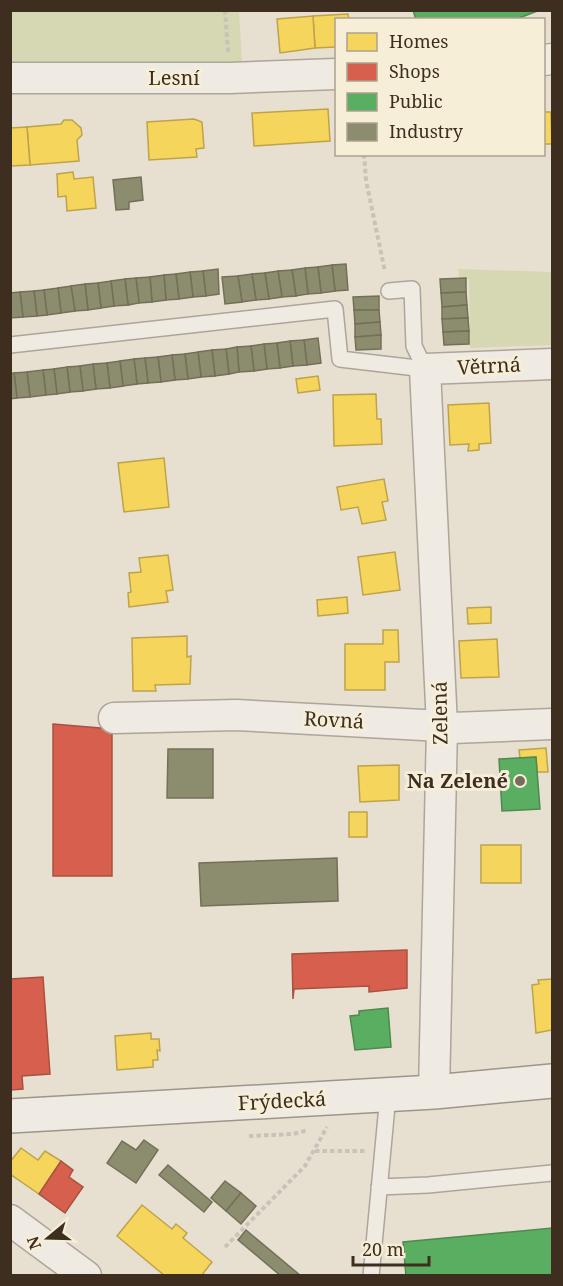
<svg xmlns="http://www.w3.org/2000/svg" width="563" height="1286" font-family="'Noto Serif',serif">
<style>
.green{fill:#d6d7b3}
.homes{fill:#f6d55c;stroke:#bea34a;stroke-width:1.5}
.shops{fill:#d6604d;stroke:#a85140;stroke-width:1.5}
.public{fill:#5aae61;stroke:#51884e;stroke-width:1.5}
.industry{fill:#8c8c6e;stroke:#747057;stroke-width:1.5}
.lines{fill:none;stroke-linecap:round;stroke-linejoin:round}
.lane-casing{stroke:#ada599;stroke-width:18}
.street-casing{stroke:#ada599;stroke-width:33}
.secondary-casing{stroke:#9c958a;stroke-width:36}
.path{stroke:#c8c2b9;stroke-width:4;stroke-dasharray:4.5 3;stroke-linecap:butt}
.lane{stroke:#efebe3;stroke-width:15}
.street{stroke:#efebe3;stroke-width:30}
.secondary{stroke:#efebe3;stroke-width:33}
.poi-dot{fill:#786c5e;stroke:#f7eed8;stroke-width:2}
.labels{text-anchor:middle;stroke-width:6;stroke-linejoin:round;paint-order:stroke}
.street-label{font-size:20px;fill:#3d2e20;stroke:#f7eed8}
.poi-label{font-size:20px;font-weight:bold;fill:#3d2e20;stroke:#f7eed8;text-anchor:end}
</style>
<rect width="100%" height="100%" fill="#e7e0d1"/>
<g class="green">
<polygon points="10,11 239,11 242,62 58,65 11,62"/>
<polygon points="458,269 552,272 552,345 470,348 469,279 460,280"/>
</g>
<g class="homes">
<polygon points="348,14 349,20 336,20 336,47 315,48 313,16"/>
<polygon points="313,16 315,48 280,53 277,19"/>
<polygon points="328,109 330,141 254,146 252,113"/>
<polygon points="544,112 551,112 552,144 544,144"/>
<polygon points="194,119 202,122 204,148 196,149 197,157 149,160 147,122"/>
<polygon points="64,120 72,120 81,128 82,135 77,140 79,161 30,165 27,127 61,124"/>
<polygon points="27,127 30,165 10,166 10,128"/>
<polygon points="73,172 74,179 93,177 96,208 67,211 66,196 58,197 57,174"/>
<polygon points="318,376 320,390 298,393 296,379"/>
<polygon points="376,394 377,419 381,419 382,444 334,446 333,395"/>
<polygon points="489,403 491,443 479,444 479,450 468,451 469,444 450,445 448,405"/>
<polygon points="164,458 169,507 124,512 118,463"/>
<polygon points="384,479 388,501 382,502 386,520 362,524 358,507 341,510 337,487"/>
<polygon points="395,552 400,590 363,595 358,557"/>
<polygon points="168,555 173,590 166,591 168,602 129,607 128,593 131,592 129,573 141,572 139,558"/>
<polygon points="347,597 348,613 318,616 317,600"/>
<polygon points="491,607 491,623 468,624 467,608"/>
<polygon points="383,630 398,630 399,662 385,662 385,690 345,690 345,644 383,644"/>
<polygon points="187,636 187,657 191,656 190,684 155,685 156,691 133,691 132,638"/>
<polygon points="497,639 499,677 461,678 459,641"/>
<polygon points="546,748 548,772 537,772 536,757 520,758 519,750"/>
<polygon points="399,765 399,800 360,802 358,766"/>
<rect x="349" y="812" width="18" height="25"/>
<rect x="481" y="845" width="40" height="38"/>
<polygon points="552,979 552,1030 536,1033 532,985 539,984 538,980"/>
<polygon points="151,1033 151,1039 159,1039 160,1051 157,1050 158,1060 153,1060 153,1067 117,1070 115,1036"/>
<polygon points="21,1148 38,1160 45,1151 61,1161 39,1194 10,1174 10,1162"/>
<polygon points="142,1205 172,1229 176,1224 187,1233 183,1238 212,1262 201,1276 165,1276 117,1236"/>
</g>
<g class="shops">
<polygon points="53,724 112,729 112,876 53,876"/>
<polygon points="407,950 407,988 369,992 369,986 294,989 293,999 292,954"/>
<polygon points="43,977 50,1074 22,1076 23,1089 11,1090 10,979"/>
<polygon points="61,1161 73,1170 69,1177 83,1187 65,1213 39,1194"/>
</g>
<g class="public">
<polygon points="413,10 540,10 514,20 416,20"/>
<polygon points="536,757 540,809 502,811 499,759"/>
<polygon points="388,1008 391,1047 355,1050 350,1016 359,1015 359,1011"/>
<polygon points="552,1228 552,1276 406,1276 403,1242"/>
</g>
<g class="industry">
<polygon points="141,177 143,200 129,202 129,209 116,210 113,180"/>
<polygon points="346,264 348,290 335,291 332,265"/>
<polygon points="332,265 335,291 321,293 318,267"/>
<polygon points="318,267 321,293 308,294 305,268"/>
<polygon points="305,268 308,294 296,296 292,270"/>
<polygon points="218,269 219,294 206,296 203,271"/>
<polygon points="292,270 296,296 282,297 278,271"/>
<polygon points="203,271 206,296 193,297 190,272"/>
<polygon points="278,271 282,297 269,299 265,273"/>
<polygon points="190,272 193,297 179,299 176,274"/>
<polygon points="265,273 269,299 256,300 252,274"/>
<polygon points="176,274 179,299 166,300 164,275"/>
<polygon points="252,274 256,300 242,302 238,276"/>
<polygon points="164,275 166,300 152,302 150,277"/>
<polygon points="238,276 242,302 225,304 222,277"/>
<polygon points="150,277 152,302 139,303 136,278"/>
<polygon points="136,278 139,303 128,305 125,279"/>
<polygon points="466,278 466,292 441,293 440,279"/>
<polygon points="125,279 128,305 114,306 111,281"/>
<polygon points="111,281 114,306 101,308 98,283"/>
<polygon points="98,283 101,308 88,310 85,284"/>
<polygon points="85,284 88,310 75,311 71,286"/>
<polygon points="71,286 75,311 61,313 58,288"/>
<polygon points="58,288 61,313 47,315 44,290"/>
<polygon points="44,290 47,315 37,316 34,291"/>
<polygon points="34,291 37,316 23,317 20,292"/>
<polygon points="20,292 23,317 10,318 10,293"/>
<polygon points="466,292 467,305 442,307 441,293"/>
<polygon points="379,296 379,310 354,310 353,297"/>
<polygon points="467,305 468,318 442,319 442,307"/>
<polygon points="354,310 379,310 380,322 355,324"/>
<polygon points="468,318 469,331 443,332 442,319"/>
<polygon points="380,322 381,335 355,337 355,324"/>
<polygon points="469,331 469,344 444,345 443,332"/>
<polygon points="381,335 381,349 356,350 355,337"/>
<polygon points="318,338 321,363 307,365 304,340"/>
<polygon points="304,340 307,365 293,366 290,341"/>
<polygon points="290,341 293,366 280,368 277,343"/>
<polygon points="277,343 280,368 267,369 264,344"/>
<polygon points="264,344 267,369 254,371 251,346"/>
<polygon points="251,346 254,371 239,372 237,347"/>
<polygon points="237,347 239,372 229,374 226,349"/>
<polygon points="226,349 229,374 215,376 212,350"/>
<polygon points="212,350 215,376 201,377 198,352"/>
<polygon points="198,352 201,377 188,379 185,354"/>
<polygon points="185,354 188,379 175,380 172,355"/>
<polygon points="172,355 175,380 161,382 158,357"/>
<polygon points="158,357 161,382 148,383 145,358"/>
<polygon points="145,358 148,383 137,384 134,359"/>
<polygon points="134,359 137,384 123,386 120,361"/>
<polygon points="120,361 123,386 110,388 107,363"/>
<polygon points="107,363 110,388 96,389 93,364"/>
<polygon points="93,364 96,389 83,391 80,366"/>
<polygon points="80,366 83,391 70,392 67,367"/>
<polygon points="67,367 70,392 57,394 54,369"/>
<polygon points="54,369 57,394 46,395 43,370"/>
<polygon points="43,370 46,395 30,397 27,372"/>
<polygon points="27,372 30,397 17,398 14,373"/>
<polygon points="14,373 17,398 10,399 10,374"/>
<polygon points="168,749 213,749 213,798 167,798"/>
<polygon points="337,858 338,901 201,906 199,863"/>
<polygon points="144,1140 158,1150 136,1183 107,1163 122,1141 136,1150"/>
<polygon points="168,1165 212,1202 204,1212 159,1175"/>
<polygon points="225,1181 241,1193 226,1211 211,1198"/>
<polygon points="241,1193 256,1206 241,1224 226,1211"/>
<polygon points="246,1230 301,1276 281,1276 238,1240"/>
</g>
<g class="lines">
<defs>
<g id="lane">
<polyline points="389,291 412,289 414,346 425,369"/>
<polyline points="10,345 335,309 340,359 425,369"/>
<polyline points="379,1187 428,1185 552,1173"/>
<polyline points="371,1276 388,1095"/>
</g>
<g id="street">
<polyline points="544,60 552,59"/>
<polyline points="10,78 230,78 336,74"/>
<polyline points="114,718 236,715 442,726 452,728 552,724"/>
<polyline points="434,1092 442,726 425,369 552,364"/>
<polyline points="10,1220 86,1276"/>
</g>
<polyline id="secondary" points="10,1116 434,1092 552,1081"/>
</defs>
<use href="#lane" class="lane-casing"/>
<use href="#street" class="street-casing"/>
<use href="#secondary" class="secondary-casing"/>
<g class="path">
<polyline points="225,10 228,52"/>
<polyline points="364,154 366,180 385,272"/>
<polyline points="249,1136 293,1134 308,1130"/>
<polyline points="315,1151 365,1151"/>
<polyline points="225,1247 305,1166 327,1127"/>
</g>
<use href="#lane" class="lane"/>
<use href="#street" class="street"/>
<use href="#secondary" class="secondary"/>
</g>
<circle class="poi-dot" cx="520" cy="781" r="6"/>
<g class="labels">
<g class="street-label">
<text x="174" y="85">Lesní</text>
<text transform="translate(489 366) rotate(-3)" y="7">Větrná</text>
<text transform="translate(440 713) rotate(-91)" y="7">Zelená</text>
<text transform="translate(334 720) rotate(3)" y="7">Rovná</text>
<text transform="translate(282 1101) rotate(-3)" y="7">Frýdecká</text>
</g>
<g class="poi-label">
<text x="508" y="788">Na Zelené</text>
</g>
</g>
<rect width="563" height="1286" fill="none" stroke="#3d2e20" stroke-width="24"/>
<rect x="335" y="18" width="210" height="138" fill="#f7eed8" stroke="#ada18e" stroke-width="1.5"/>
<rect x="347" y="33" width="30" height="18" fill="#f6d55c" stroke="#ada18e" stroke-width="1.5"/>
<text x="389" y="48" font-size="18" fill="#3d2e20">Homes</text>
<rect x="347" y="63" width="30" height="18" fill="#d6604d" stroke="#ada18e" stroke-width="1.5"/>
<text x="389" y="78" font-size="18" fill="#3d2e20">Shops</text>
<rect x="347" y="93" width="30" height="18" fill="#5aae61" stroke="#ada18e" stroke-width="1.5"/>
<text x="389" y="108" font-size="18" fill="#3d2e20">Public</text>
<rect x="347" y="123" width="30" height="18" fill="#8c8c6e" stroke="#ada18e" stroke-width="1.5"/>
<text x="389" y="138" font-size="18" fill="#3d2e20">Industry</text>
<g transform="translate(48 1238) rotate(251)" stroke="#f7eed8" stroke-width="4.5" paint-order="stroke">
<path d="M0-4.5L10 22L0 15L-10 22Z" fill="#3d2e20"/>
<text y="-9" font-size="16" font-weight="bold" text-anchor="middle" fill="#3d2e20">N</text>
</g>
<path d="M353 1256v9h76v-9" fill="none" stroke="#3d2e20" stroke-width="3"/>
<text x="362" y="1256" font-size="18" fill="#3d2e20" stroke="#f7eed8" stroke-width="4.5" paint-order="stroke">20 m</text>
</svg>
